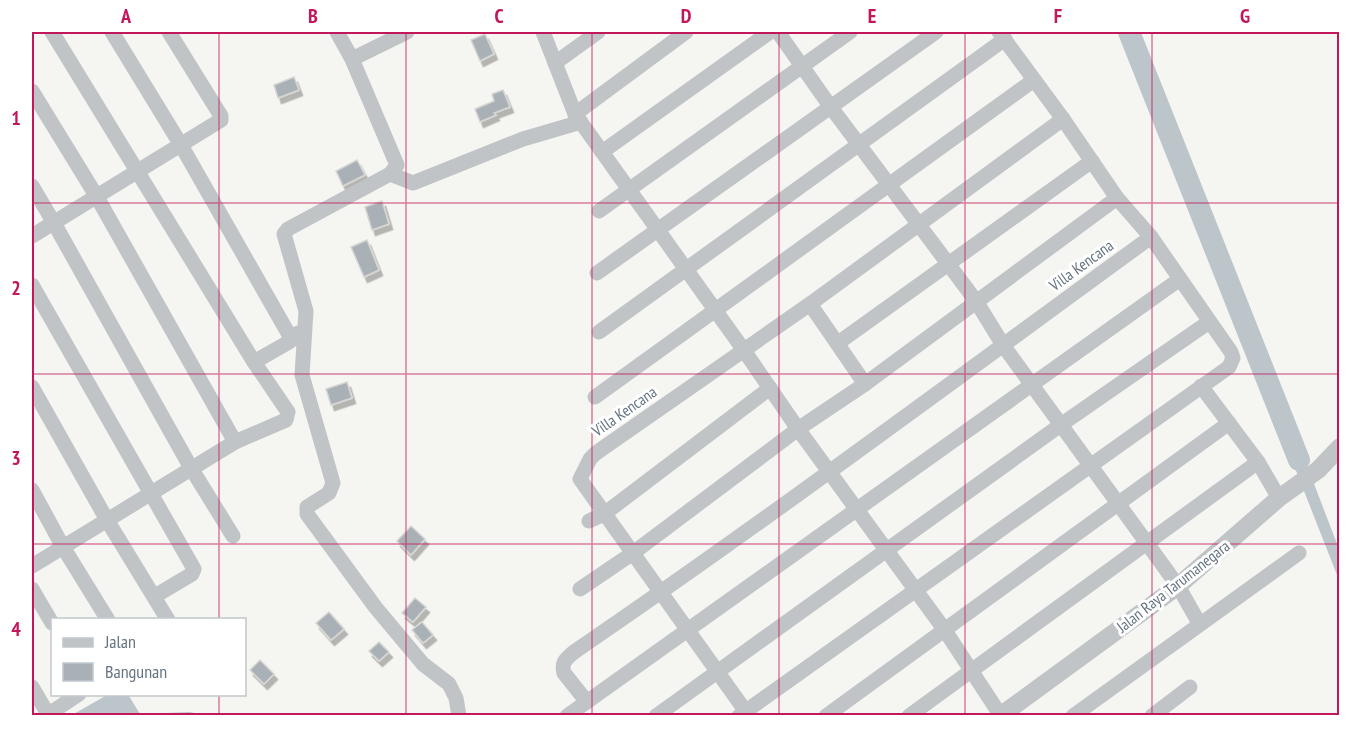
<svg xmlns="http://www.w3.org/2000/svg" width="1371" height="747" font-family="'PT Sans Narrow',sans-serif">
<style>
.water{fill:#bcc5ca}
.lines{fill:none;stroke-linecap:round;stroke-linejoin:round}
.river{stroke:#bcc5ca;stroke-width:22}
.building{fill:#aab1b6;stroke:#d6d6d4;stroke-width:1.5;filter:url(#shadow)}
.minor{stroke:#c0c4c7;stroke-width:15}
.tertiary{stroke:#c0c4c7;stroke-width:18}
.grid{fill:none;stroke:#c2185b;stroke-width:1.5;stroke-opacity:0.55}
.labels{text-anchor:middle;stroke-width:6;stroke-linejoin:round;paint-order:stroke}
.street-label{font-size:16px;fill:#657482;stroke:#fff}
.neatline{fill:none;stroke:#c2185b;stroke-width:2}
.grid-label{font-size:20px;text-anchor:middle;font-weight:bold;fill:#c2185b}
</style>
<defs>
<filter id="shadow"><feDropShadow dx="3.5" dy="5.5" stdDeviation="0" flood-color="#0004"/></filter>
</defs>
<rect width="100%" height="100%" fill="#f5f5f2"/>
<g class="water">
<polygon points="1293,429 1339,549 1339,580 1282,435"/>
<polygon points="107,695 129,696 140,714 190,712 203,715 72,715"/>
</g>
<g class="lines">
<polyline class="river" points="1129,32 1299,460"/>
</g>
<g class="building">
<polygon points="485,34 494,54 480,61 471,40"/>
<polygon points="294,77 299,90 278,98 274,85"/>
<polygon points="503,90 510,107 494,113 496,115 480,122 475,109 494,101 492,94"/>
<polygon points="357,160 365,175 343,186 336,171"/>
<polygon points="382,201 389,224 372,230 365,207"/>
<polygon points="367,240 379,270 364,277 351,247"/>
<polygon points="347,382 352,398 331,405 326,389"/>
<polygon points="411,526 425,539 411,555 397,541"/>
<polygon points="415,598 426,607 413,622 402,613"/>
<polygon points="329,612 344,629 331,640 316,623"/>
<polygon points="422,622 433,635 423,643 412,630"/>
<polygon points="379,642 389,652 379,661 369,651"/>
<polygon points="260,660 274,674 264,684 250,670"/>
</g>
<g class="lines">
<g class="minor">
<polyline points="112,32 181,145 292,340"/>
<polyline points="337,32 352,59 397,165 390,174 288,229 284,234 306,311 302,375 333,483 329,493 307,507 307,514 376,608 423,664 449,684 456,698 459,716"/>
<polyline points="543,32 575,114 743,349 798,429 944,629 1001,716"/>
<polyline points="778,32 830,106 976,301 1003,345 1178,586 1199,623"/>
<polyline points="352,59 407,32"/>
<polyline points="555,63 598,32"/>
<polyline points="32,91 97,197 235,442"/>
<polyline points="575,114 686,32"/>
<polyline points="602,152 770,32"/>
<polyline points="390,174 413,183 523,139 581,122"/>
<polyline points="32,186 54,223 191,468 233,536"/>
<polyline points="599,211 850,32"/>
<polyline points="32,236 221,120 221,116 169,32"/>
<polyline points="597,273 936,32"/>
<polyline points="32,285 194,569 192,574 155,596"/>
<polyline points="810,304 865,384"/>
<polyline points="599,332 1005,39"/>
<polyline points="838,343 1092,161"/>
<polyline points="254,362 289,342 298,333"/>
<polyline points="1201,386 1258,462 1279,498"/>
<polyline points="32,387 107,520 168,620"/>
<polyline points="595,397 1034,80"/>
<polyline points="32,490 63,547 108,620"/>
<polyline points="589,521 604,514 770,388"/>
<polyline points="32,566 235,442 286,420 288,412 254,362 52,32"/>
<polyline points="32,589 52,623"/>
<polyline points="580,589 633,553 798,429 865,384 1117,198"/>
<polyline points="32,687 48,714"/>
<path d="M587 702 564 673C561 662 566 659 574 652 770 518 960 376 1151 237"/>
<polyline points="46,716 79,694"/>
<polyline points="567,716 1180,279"/>
<polyline points="656,716 1062,424 1209,322"/>
<polyline points="739,716 1229,367 1233,358 1231,352 1151,237 1117,198 1063,119 999,32"/>
<polyline points="749,716 580,479 590,459 596,453 810,304 1063,119"/>
<polyline points="826,716 1229,423"/>
<polyline points="909,716 1258,462"/>
<polyline points="1073,716 1299,553"/>
<polyline points="1152,716 1190,687"/>
</g>
<polyline class="tertiary" points="1000,716 1178,586 1279,498 1318,470 1340,447"/>
</g>
<path class="grid" d="M219 32V620M406 32V716M592 32V716M779 32V716M965 32V716M1152 32V716M32 203H1340M32 374H1340M32 544H1340M219 694V716"/>
<g class="labels">
<g class="street-label">
<text transform="translate(1081 265) rotate(-36)" y="6">Villa Kencana</text>
<text transform="translate(624 411) rotate(-35)" y="6">Villa Kencana</text>
<text transform="translate(1173 586) rotate(-38)" y="6">Jalan Raya Tarumanegara</text>
</g>
</g>
<rect width="1371" height="747" fill="none" stroke="#ffffff" stroke-width="66"/>
<rect x="51" y="618" width="195" height="78" fill="#ffffff" stroke="#c1c7cd" stroke-width="1.5"/>
<rect x="63" y="638" width="30" height="9" fill="#c0c4c7" stroke="#c1c7cd" stroke-width="1.5"/>
<text x="105" y="648" font-size="18" fill="#657482">Jalan</text>
<rect x="63" y="663" width="30" height="18" fill="#aab1b6" stroke="#c1c7cd" stroke-width="1.5"/>
<text x="105" y="678" font-size="18" fill="#657482">Bangunan</text>
<rect x="33" y="33" width="1305" height="681" class="neatline"/>
<g class="grid-label">
<text x="126" y="23">A</text>
<text x="313" y="23">B</text>
<text x="499" y="23">C</text>
<text x="686" y="23">D</text>
<text x="872" y="23">E</text>
<text x="1058" y="23">F</text>
<text x="1245" y="23">G</text>
<text x="16" y="125">1</text>
<text x="16" y="295">2</text>
<text x="16" y="465">3</text>
<text x="16" y="636">4</text>
</g>
</svg>
